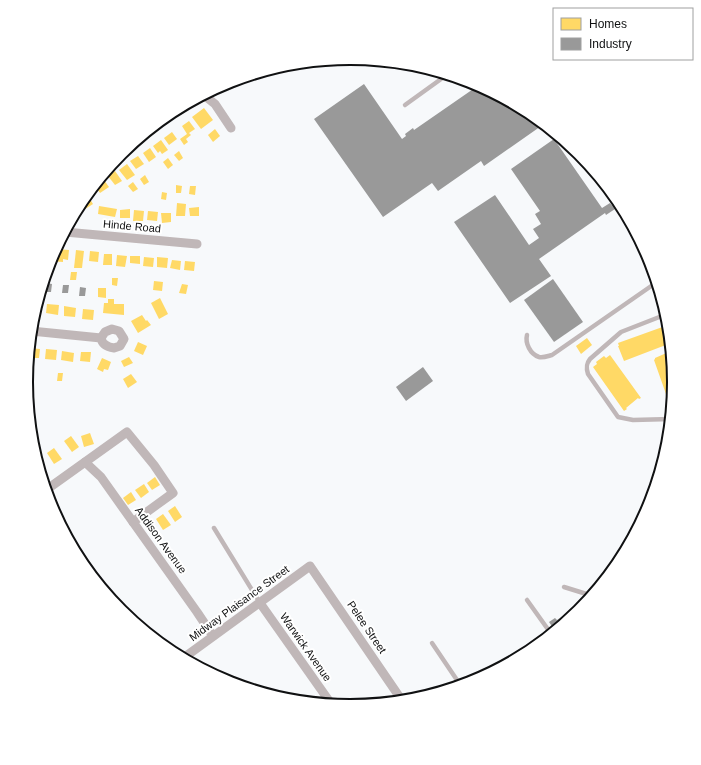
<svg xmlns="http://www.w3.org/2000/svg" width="701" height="765" font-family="Arial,sans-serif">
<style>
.homes{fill:#ffd966}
.industry{fill:#999}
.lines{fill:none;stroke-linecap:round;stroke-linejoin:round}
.lane{stroke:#c0b7b8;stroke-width:4.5}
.street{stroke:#c0b7b8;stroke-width:9}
.labels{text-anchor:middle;stroke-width:4;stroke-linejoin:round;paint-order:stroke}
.street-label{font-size:11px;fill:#101112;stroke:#fff}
.rim{fill:none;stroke:#101112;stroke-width:2}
</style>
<rect width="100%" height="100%" fill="#f7f9fb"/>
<g class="homes">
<polygon points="204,108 213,120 201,129 192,117"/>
<polygon points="189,121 195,129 189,133 191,135 186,139 188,142 184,145 180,139 187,134 182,126"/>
<polygon points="215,129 220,136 213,142 208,135"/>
<polygon points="172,132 177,139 169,145 164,138"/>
<polygon points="161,140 168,150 162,154 160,151 158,153 153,146"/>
<polygon points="150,148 156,157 149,162 143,153"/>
<polygon points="179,151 183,158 179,161 174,155"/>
<polygon points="138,156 144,164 136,169 130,161"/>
<polygon points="168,158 173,165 168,169 163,162"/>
<polygon points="127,164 135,175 127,180 119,170"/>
<polygon points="115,171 122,181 115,185 108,176"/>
<polygon points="145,175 149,182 144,185 140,179"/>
<polygon points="104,180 109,187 100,193 95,186"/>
<polygon points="133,182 138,189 133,192 128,186"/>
<polygon points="176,185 182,186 181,193 176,193"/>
<polygon points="190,186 196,186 195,195 189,194"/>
<polygon points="162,192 167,193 166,200 161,199"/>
<polygon points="87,194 93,204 79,213 77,209"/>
<polygon points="177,203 186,204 185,216 176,216"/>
<polygon points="99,206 117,209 115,217 98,214"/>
<polygon points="199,207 199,216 190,216 189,208"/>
<polygon points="130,209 130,218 120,218 120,210"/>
<polygon points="134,210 144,211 143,221 133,221"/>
<polygon points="148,211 158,212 157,221 147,220"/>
<polygon points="161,213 171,213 171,222 162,223"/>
<polygon points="56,249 69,250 68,260 63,259 63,262 50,261"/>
<polygon points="76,250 84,251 82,268 74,268"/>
<polygon points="90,251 99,252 98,262 89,261"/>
<polygon points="104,254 112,254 112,265 103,265"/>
<polygon points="117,255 127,256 125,267 116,266"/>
<polygon points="130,256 140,256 140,264 130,263"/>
<polygon points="144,257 154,258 153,267 143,266"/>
<polygon points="157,257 168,258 167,268 157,267"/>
<polygon points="172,260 181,261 180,270 170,268"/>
<polygon points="185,261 195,262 194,271 184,270"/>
<polygon points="71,272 77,272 76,280 70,280"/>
<polygon points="112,278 118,278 117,286 112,285"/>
<polygon points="154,281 163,282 162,291 153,290"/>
<polygon points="182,284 188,285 186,294 179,293"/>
<polygon points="98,288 106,288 106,298 98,297"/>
<polygon points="160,298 168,314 159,319 151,303"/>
<polygon points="108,299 114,299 114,304 124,304 124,315 103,313 104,303 108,303"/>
<polygon points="37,303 42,303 41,313 34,312"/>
<polygon points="47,304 59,305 58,315 46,313"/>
<polygon points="64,306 76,308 75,317 64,316"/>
<polygon points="83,309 94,310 93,320 82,319"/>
<polygon points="142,315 146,321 147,320 151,325 138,333 131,321"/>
<polygon points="668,325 671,343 624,361 618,346 619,346 618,343"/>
<polygon points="587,338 592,345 581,354 576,346"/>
<polygon points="138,342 147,346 143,355 134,351"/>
<polygon points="29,348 40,349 39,358 28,358"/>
<polygon points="46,349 57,350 56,360 45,359"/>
<polygon points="62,351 74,353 73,362 61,360"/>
<polygon points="671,351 672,353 675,383 672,411 654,360 655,359 655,358"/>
<polygon points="81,352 91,352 90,362 80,361"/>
<polygon points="610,355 641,398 639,399 638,398 626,408 627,409 624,411 593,367 597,364 596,362 604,356 606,358"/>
<polygon points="129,357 133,363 124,367 121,361"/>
<polygon points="102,358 111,362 108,370 104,369 103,372 97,369"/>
<polygon points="58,373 63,373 62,381 57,381"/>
<polygon points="131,374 137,382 128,388 123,379"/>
<polygon points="90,433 94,444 84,447 81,436"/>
<polygon points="71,436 79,447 72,452 64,441"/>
<polygon points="54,448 62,459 54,464 47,453"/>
<polygon points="155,477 160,485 152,490 147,483"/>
<polygon points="144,484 149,492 141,498 135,490"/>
<polygon points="131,492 136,500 128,505 123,498"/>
<polygon points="175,506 182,517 175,522 168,511"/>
<polygon points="163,514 171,525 163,530 156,519"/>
</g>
<g class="industry">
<polygon points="364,84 402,139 406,136 405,134 413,128 414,130 479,85 531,113 544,124 484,166 481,161 438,191 432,183 383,217 314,119"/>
<polygon points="554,139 602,208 610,203 615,209 606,215 605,213 539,259 551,276 510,303 454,222 495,195 529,245 539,238 533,229 541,224 535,214 540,211 511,169"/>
<polygon points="553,279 583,322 554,342 524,300"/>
<polygon points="46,283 52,284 51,292 45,292"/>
<polygon points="63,285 69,285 68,293 62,293"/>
<polygon points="80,287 86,288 85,296 79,296"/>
<polygon points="423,367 433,381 406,401 396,387"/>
<polygon points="589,598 590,600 580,612 556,632 549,622 555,618 557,620"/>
</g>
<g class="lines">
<g class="lane">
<polyline points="405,105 448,74"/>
<polyline points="570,145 582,163 586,160"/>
<path d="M667 314 621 332 590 359C586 364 586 368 588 374L618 417 633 420 671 419"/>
<path d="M527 335C525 343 530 354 539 357 543 358 548 356 552 355L657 282"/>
<polyline points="214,528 260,603"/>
<polyline points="564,587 593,596"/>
<polyline points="527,600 552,635"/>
<polyline points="432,643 461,686"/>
</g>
<g class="street">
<polyline points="200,97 205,96 215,104 231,128"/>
<polyline points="163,118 176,110"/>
<polyline points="65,232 197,244"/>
<path d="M112 329 119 331 124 339 120 346 114 348C107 347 102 344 101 338L105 332Z"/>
<polyline points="31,331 101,338"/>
<polyline points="85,462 101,477 197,612 213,636"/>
<polyline points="46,490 127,432 154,465 173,493 133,522"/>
<polyline points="68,538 110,599"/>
<polyline points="260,603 332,705"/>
<polyline points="182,659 310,566 403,702"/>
</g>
</g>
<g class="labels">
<g class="street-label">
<text transform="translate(132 226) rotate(5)" y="4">Hinde Road</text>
<text transform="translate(161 540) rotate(54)" y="4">Addison Avenue</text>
<text transform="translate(239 603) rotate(-36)" y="4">Midway Plaisance Street</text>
<text transform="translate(367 627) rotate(56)" y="4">Pelee Street</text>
<text transform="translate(306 647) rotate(55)" y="4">Warwick Avenue</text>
</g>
</g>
<path d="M0 0H701V765H0ZM33 382a317 317 0 1 1 634 0a317 317 0 1 1-634 0Z" fill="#fff" fill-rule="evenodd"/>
<path class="rim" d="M33 382a317 317 0 1 1 634 0a317 317 0 1 1-634 0Z"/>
<rect x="553" y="8" width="140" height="52" fill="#ffffff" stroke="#9fa0a0"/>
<rect x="561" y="18" width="20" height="12" fill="#ffd966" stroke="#9fa0a0"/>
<text x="589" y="28" font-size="12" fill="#101112">Homes</text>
<rect x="561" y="38" width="20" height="12" fill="#999999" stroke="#9fa0a0"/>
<text x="589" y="48" font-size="12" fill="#101112">Industry</text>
</svg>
